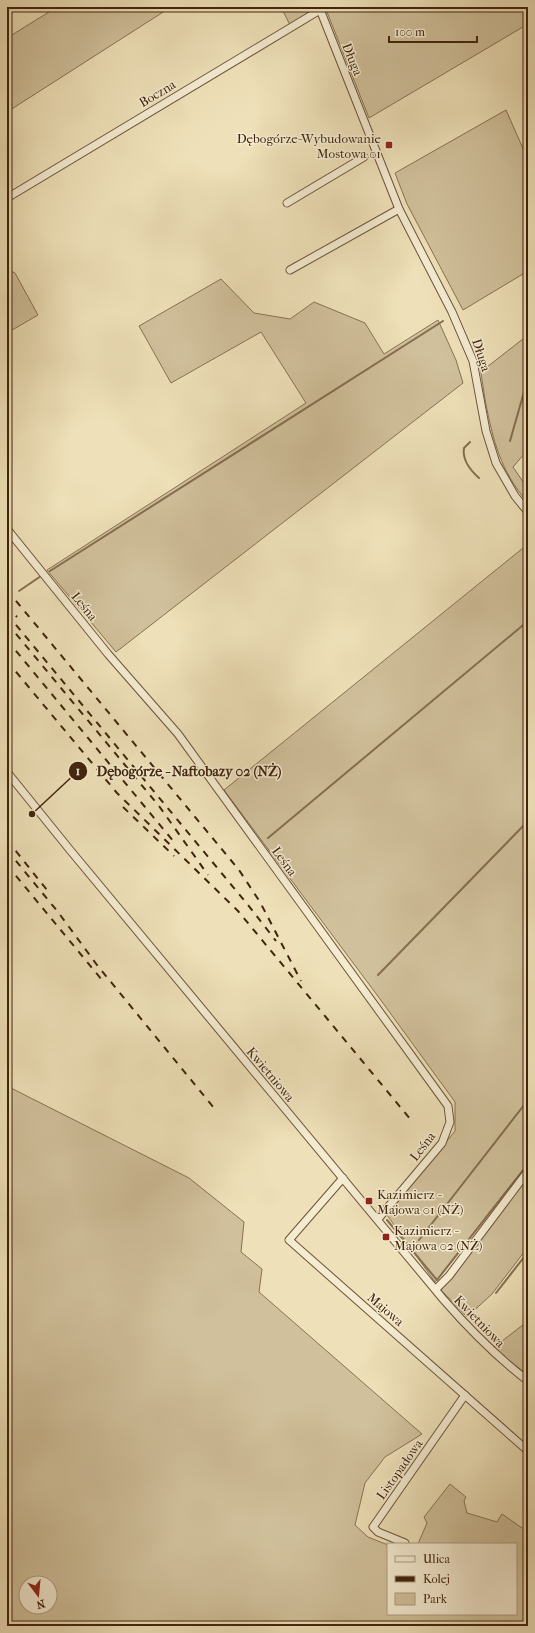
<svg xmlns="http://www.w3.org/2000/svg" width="535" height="1633" font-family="'IM FELL French Canon',serif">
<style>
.green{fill:#d0c09b;stroke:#887254;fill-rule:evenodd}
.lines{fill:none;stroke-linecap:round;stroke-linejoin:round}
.stream{stroke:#856e50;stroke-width:2}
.minor-casing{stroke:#6c5337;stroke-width:9}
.minor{stroke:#f4ebd1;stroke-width:7}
.rail{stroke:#40240c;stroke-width:2;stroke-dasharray:7 7;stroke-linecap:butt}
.poi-dot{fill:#8f2418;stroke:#f4ebd1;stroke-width:1.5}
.labels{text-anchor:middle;stroke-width:3;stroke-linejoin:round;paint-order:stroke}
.street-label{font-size:13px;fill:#40240c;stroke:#f4ebd1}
.poi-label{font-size:13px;fill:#40240c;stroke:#f4ebd1;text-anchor:start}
.leader{fill:none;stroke:#40240c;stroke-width:1.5}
.callout-dot{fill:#40240c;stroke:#f4ebd1;stroke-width:1.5}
.mark-label{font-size:12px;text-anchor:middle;font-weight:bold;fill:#fff}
.callout-label{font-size:14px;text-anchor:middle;font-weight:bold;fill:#40240c;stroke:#f4ebd1;stroke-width:3;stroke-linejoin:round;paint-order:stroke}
</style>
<rect width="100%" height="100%" fill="#eee0b8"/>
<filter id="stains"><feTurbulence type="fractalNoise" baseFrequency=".005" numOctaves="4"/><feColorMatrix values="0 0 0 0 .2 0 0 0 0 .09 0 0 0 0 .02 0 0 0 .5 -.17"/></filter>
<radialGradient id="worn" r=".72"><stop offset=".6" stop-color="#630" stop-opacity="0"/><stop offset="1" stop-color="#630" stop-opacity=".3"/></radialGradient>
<g class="green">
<polygon points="57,7 171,7 7,112 7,38"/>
<polygon points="281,7 305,7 308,14 290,25"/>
<polygon points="325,7 528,7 528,24 369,118"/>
<polygon points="506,110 528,160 528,271 463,310 407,204 395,173"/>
<polygon points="7,269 15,273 38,315 7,333"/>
<polygon points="221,279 254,313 290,319 314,302 365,323 384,354 438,320 456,360 463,383 116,652 47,570 306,403 261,332 171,383 139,326"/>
<path d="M528 335V453H525L513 467 528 489V503C500 470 493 441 485 399 483 384 480 369 478 354L480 350 487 367Z"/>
<polygon points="528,544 528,1163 435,1282 387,1215 455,1131 455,1102 380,999 224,790"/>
<path d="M7 1086 189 1178 244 1222 241 1252 262 1269 259 1292 422 1434 385 1457 365 1483 355 1525 368 1537 388 1545V1614H516V1544H418L427 1523 424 1517 450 1484 466 1497 464 1501 467 1513 497 1522 502 1514 525 1530 528 1527V1626H7ZM26 1583H50V1607H26Z"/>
<polygon points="522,1182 528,1186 528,1247 492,1294 467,1317 441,1290"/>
<polygon points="528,1321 528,1375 493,1348"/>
</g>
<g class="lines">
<g class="stream">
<polyline points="510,441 528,378"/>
<path d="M470 442 464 448C462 460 470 470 479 478"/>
<polyline points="50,571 443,321"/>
<polyline points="19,591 41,576"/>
<polyline points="268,838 528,621"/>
<polyline points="378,975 528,821"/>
<polyline points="387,1220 437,1280 528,1164"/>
<polyline points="419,1240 528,1100"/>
<polyline points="496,1293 528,1252"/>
</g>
<defs>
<g id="minor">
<polyline points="319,7 399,209 452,312 473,361 486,431 496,463 515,496 528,512"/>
<polyline points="7,198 320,10"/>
<polyline points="287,203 364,157"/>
<polyline points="290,270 399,209"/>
<polyline points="7,529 108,654 178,734 448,1106 450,1122 442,1143 378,1219"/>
<path d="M7 772 70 850 443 1299C469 1329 497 1357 528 1381"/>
<polyline points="343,1178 289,1240 528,1451"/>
<polyline points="436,1289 449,1276 528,1171"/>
<polyline points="405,1543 378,1532 373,1527 465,1395"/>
</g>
</defs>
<use href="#minor" class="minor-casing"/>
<use href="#minor" class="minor"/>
<g class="rail">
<polyline points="7,590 239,870 260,902 301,981"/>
<polyline points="7,605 17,617"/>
<polyline points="7,614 248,905 276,941"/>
<polyline points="7,623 159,806 208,875"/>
<polyline points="7,640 174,842"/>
<polyline points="7,661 117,793 238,911 411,1120"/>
<polyline points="123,807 174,856"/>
<polyline points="7,840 47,890"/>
<polyline points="7,850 58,912 97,965 214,1108"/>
<polyline points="7,865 102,980"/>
</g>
</g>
<g class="poi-dot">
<rect x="385" y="141" width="8" height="8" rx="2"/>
<rect x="365" y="1197" width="8" height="8" rx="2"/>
<rect x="382" y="1233" width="8" height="8" rx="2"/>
</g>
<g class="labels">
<g class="street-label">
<text transform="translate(353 59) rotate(68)" y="5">Długa</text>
<text transform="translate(157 93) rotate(-31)" y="5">Boczna</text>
<text transform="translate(482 355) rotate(72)" y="5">Długa</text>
<text transform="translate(85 606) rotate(51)" y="5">Leśna</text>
<text transform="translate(285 861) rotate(54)" y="5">Leśna</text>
<text transform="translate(271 1074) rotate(50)" y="5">Kwietniowa</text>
<text transform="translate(422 1146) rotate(-52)" y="5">Leśna</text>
<text transform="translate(386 1309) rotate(41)" y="5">Majowa</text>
<text transform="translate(480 1321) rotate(46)" y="5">Kwietniowa</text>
<text transform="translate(399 1469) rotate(-55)" y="5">Listopadowa</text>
</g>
<g class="poi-label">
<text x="381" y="143" text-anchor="end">Dębogórze-Wybudowanie<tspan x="381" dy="15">Mostowa 01</tspan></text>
<text x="377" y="1199">Kazimierz -<tspan x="377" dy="15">Majowa 01 (NŻ)</tspan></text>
<text x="394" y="1235">Kazimierz -<tspan x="394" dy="15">Majowa 02 (NŻ)</tspan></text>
</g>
</g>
<path class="leader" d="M32 814L78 771"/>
<g class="callout-dot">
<circle cx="32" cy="814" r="4"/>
<circle cx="78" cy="771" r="10"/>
</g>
<g class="mark-label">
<text x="78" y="775">1</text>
</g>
<g class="callout-label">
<text x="189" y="776">Dębogórze - Naftobazy 02 (NŻ)</text>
</g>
<rect width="535" height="1633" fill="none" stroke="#eee0b8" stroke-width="24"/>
<rect x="8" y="8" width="519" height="1617" fill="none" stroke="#40240c" stroke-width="2"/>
<rect x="12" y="12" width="511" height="1609" fill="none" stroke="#40240c"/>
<rect x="387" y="1543" width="130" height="72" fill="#f4ebd1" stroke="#ac9b82"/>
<rect x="395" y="1556" width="20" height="6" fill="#f4ebd1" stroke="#ac9b82"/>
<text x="423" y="1563" font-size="12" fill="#40240c">Ulica</text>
<rect x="395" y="1576" width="20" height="6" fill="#40240c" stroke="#ac9b82"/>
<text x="423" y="1583" font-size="12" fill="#40240c">Kolej</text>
<rect x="395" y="1593" width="20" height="12" fill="#d0c09b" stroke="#ac9b82"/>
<text x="423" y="1603" font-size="12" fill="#40240c">Park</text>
<g transform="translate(38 1595) rotate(164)"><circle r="19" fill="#f4ebd1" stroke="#ac9b82"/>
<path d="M0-3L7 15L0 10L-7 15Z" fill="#8f2418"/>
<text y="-6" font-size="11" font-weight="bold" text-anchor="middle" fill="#40240c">N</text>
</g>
<path d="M389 36v6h88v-6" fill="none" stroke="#40240c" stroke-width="2"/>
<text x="395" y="36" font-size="12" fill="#40240c" stroke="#f4ebd1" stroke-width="3" paint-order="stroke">100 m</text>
<rect width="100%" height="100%" filter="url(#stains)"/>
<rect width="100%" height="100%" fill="url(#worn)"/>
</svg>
